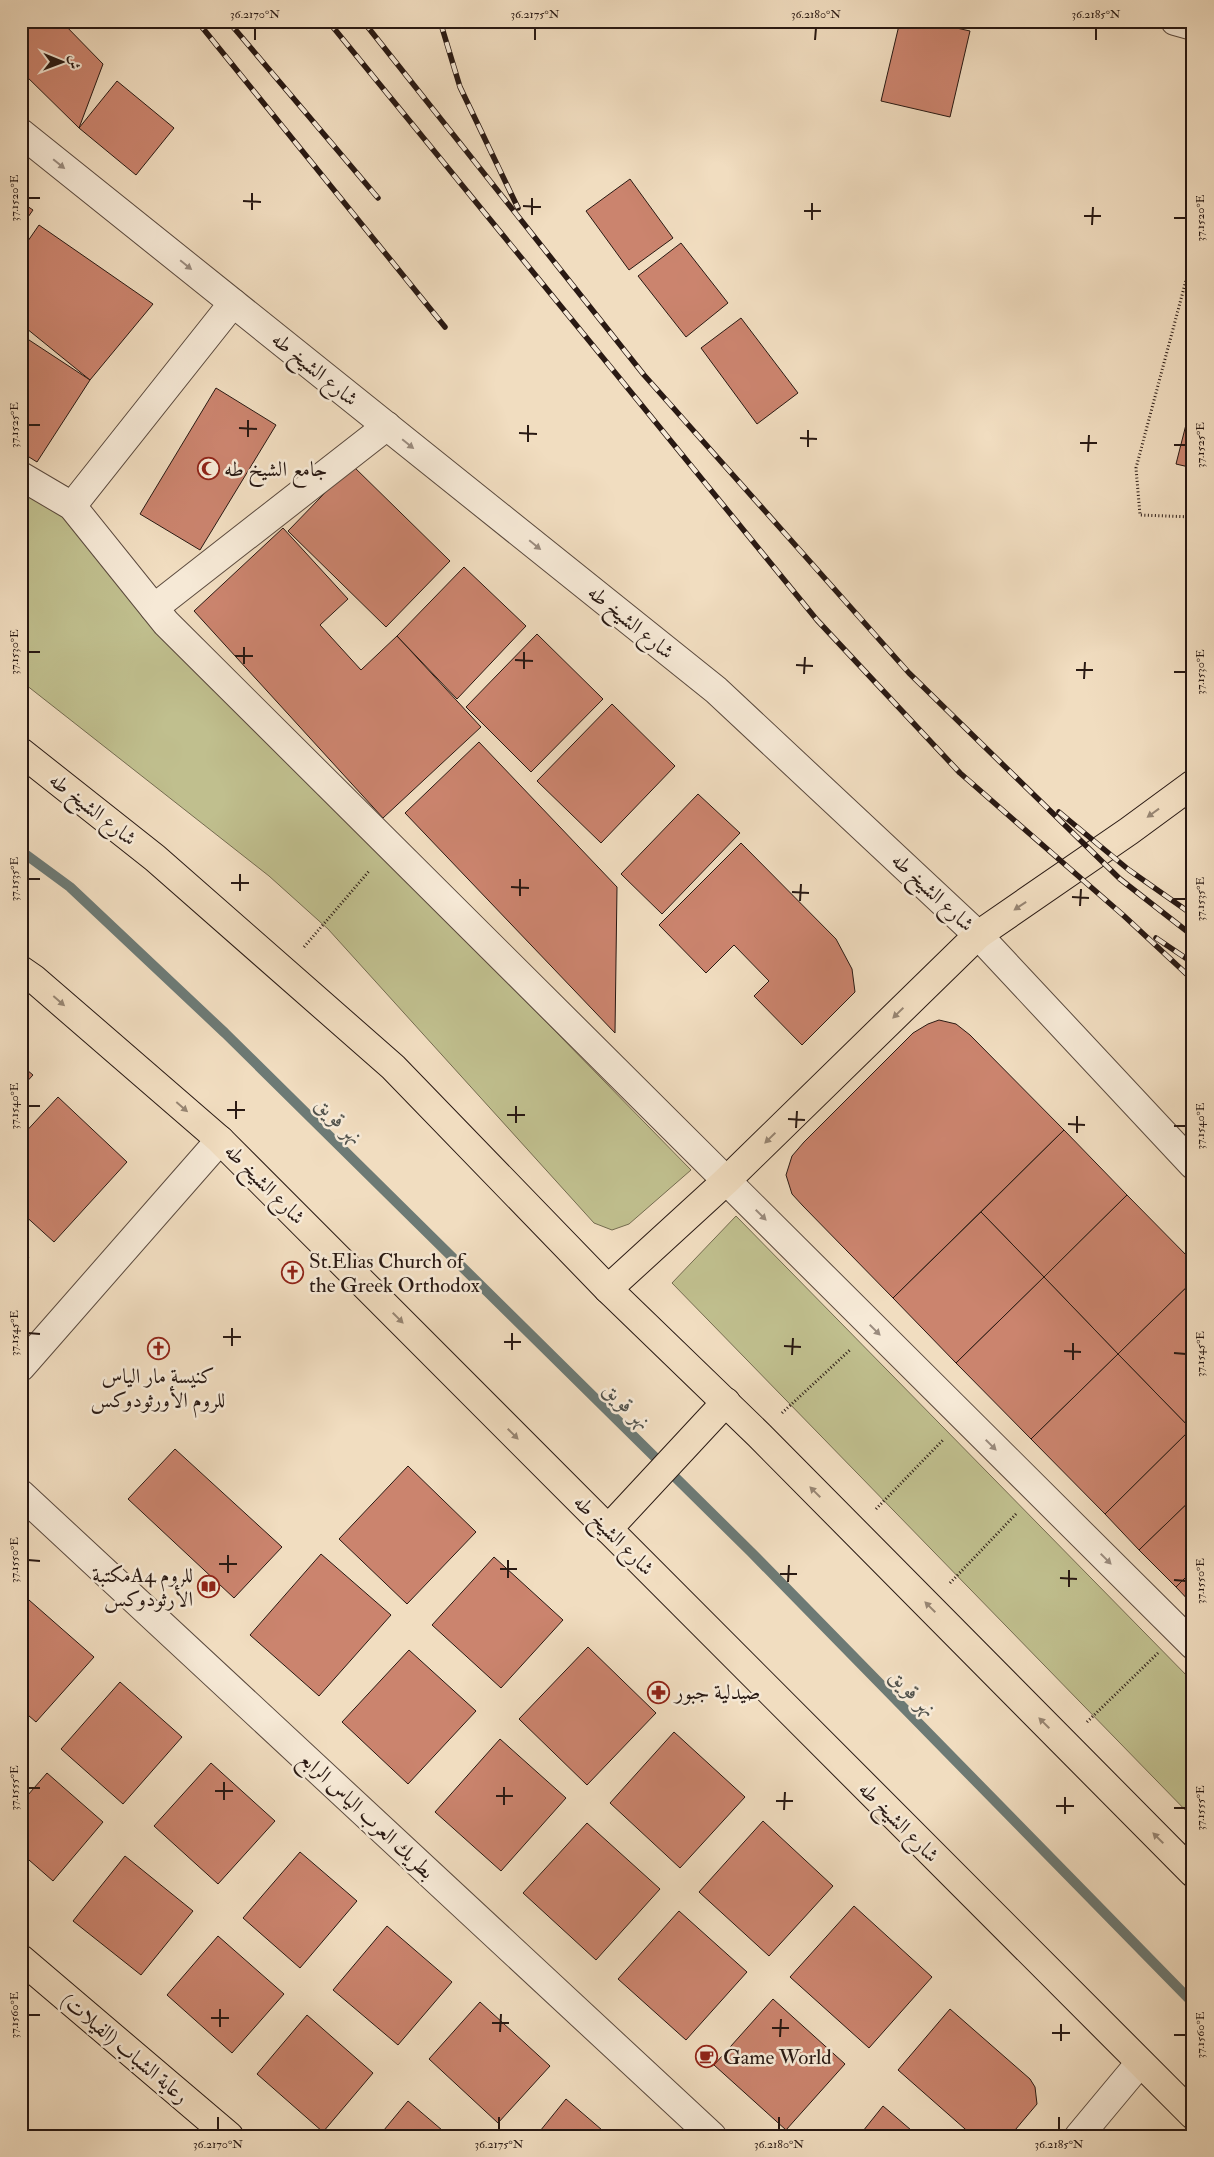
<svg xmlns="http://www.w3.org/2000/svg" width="1214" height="2157" font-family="'IM FELL Double Pica',Amiri,serif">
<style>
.green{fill:#c0bf8e;stroke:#746c50}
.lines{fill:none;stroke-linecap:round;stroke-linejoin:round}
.stream{stroke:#6d7a75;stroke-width:10}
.building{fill:#cb846e;stroke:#291913}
.minor-casing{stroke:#5b4a3e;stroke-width:30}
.major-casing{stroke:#291913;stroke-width:30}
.path{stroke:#291913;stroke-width:3;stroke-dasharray:1 2.5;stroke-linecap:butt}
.minor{stroke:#f6e9d6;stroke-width:28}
.major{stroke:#f1ddc0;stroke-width:28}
.rail-casing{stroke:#291913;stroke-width:5.5}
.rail{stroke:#f6e9d6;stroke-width:4;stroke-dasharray:11;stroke-linecap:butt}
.oneway{fill:#9a8b7e}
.oneway2{fill:#978572}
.ticks{fill:none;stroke:#291913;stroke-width:2}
.labels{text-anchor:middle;stroke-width:5;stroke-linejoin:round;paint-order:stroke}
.street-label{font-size:21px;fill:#291913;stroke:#f6e9d6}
.poi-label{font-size:21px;fill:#291913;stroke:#f6e9d6;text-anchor:start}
.water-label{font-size:22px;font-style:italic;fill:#51524c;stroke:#f6e9d6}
.neatline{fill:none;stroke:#291913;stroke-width:2}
.ticks-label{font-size:12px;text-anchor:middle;fill:#291913}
</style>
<rect width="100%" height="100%" fill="#f1ddc0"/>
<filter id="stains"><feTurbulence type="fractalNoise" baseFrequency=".004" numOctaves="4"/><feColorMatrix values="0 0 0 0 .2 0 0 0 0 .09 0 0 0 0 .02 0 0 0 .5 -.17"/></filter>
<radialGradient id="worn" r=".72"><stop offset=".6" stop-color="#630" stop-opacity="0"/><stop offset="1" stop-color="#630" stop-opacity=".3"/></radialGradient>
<g class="green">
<polygon points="21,490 81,525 252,721 691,1170 629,1224 612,1230 594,1223 328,929 269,876 21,681"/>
<polygon points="736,1216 1193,1682 1193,1818 672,1283"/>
</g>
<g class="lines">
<polyline class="stream" points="21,851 70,887 225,1033 751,1552 1193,2003"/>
</g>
<g class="building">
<polygon points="22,21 61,21 103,64 79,128 21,71"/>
<polygon points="900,21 925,21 970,31 950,117 881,101"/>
<polygon points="117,81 174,128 136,175 79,128"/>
<polygon points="630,179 673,238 629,270 586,211"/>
<polygon points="21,202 33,210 21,227"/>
<polygon points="39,225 153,304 90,380 21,324 21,251"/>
<polygon points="681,243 728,303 686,337 638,276"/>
<polygon points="741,318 798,393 757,424 701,348"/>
<polygon points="26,338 90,380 37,462 21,452 21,346"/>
<polygon points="216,388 276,425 200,550 140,514"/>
<polygon points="1193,397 1193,468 1176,464"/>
<polygon points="352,465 450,561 386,627 288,531"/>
<polygon points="283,528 348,599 320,625 361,670 397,636 481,727 383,818 194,611"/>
<polygon points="464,567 526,626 457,699 397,636"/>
<polygon points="537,634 603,699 531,772 466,707"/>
<polygon points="612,704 675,766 601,843 537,781"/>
<polygon points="479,742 617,887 615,1033 405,813"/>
<polygon points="698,794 740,833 662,914 621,874"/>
<polygon points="741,843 836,939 852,969 855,992 802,1045 754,996 769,981 734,945 706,973 659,925"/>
<polygon points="939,1020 956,1024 970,1035 1064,1130 893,1298 803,1206 792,1194 786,1175 792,1156 804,1142 913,1033 928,1024"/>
<polygon points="21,1065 33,1075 21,1088"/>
<polygon points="58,1097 127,1162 54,1242 21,1212 21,1137"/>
<polygon points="1064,1130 1127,1195 1044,1277 981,1212"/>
<polygon points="1127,1195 1193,1262 1193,1281 1118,1354 1044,1277"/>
<polygon points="981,1212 1044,1277 956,1363 893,1298"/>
<polygon points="21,1251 29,1257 21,1267"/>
<polygon points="1044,1277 1118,1354 1031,1439 956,1363"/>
<polygon points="1193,1281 1193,1428 1191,1429 1118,1354"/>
<polygon points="1118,1354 1191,1429 1105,1514 1031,1439"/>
<polygon points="1191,1429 1193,1498 1139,1550 1105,1514"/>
<polygon points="175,1449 282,1547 234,1598 128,1499"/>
<polygon points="408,1466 476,1532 407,1604 339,1539"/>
<polygon points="1193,1498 1193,1570 1176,1587 1139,1550"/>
<polygon points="321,1554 391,1615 319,1696 250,1635"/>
<polygon points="494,1557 563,1620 501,1688 432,1625"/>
<polygon points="1193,1570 1193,1605 1176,1587"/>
<polygon points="29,1600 94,1657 36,1722 21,1709 21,1608"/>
<polygon points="588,1647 656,1713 587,1785 519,1719"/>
<polygon points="409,1650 476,1711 408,1784 342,1722"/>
<polygon points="120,1682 182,1737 123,1804 61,1749"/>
<polygon points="674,1732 745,1797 680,1868 610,1803"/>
<polygon points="500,1739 566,1798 501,1871 435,1812"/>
<polygon points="211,1763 275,1821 218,1884 154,1826"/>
<polygon points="47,1773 103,1822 53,1881 21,1853 21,1803"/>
<polygon points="763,1821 833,1886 769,1956 699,1892"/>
<polygon points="587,1823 660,1889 596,1960 523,1893"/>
<polygon points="300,1852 357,1901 300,1968 243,1918"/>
<polygon points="125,1856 193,1911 141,1975 73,1921"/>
<polygon points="854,1906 932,1977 869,2048 790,1977"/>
<polygon points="679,1911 747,1972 686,2040 618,1979"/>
<polygon points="387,1926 452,1982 398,2045 333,1990"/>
<polygon points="218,1936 284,1994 232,2053 167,1995"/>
<polygon points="773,1999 845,2064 786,2130 714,2065"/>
<polygon points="480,2002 550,2066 498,2123 429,2059"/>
<polygon points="950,2009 1030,2079 1035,2087 1037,2104 1010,2136 973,2136 898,2070"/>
<polygon points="307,2015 373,2073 323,2132 257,2074"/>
<polygon points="566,2099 609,2136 536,2136"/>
<polygon points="408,2101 449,2136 379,2136"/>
<polygon points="883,2106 918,2136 859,2136"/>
</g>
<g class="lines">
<defs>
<g id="minor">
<polyline points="1175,21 1193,26"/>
<polyline points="21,133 716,690 978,935 1193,1165"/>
<polyline points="21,476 72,506 166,623 1193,1645"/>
<polyline points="72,506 233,303"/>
<polyline points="154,608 387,426"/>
<polyline points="21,1367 220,1140"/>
<polyline points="21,1494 712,2136"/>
<polyline points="1079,2136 1139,2064"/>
</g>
<g id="major">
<polyline points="21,752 155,858 393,1067 608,1289 759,1435 1193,1873"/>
<polyline points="21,970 34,979 220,1140 1193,2115"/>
<polyline points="608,1289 726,1181 978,935 1129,831 1193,784"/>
<polyline points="608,1529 726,1402"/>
<polyline points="21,1959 229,2136"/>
</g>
</defs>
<use href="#minor" class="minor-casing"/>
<use href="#major" class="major-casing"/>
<g class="path">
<polyline points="1193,254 1136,468 1140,515 1193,517"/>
<polyline points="304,947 370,870"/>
<polyline points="782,1413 851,1349"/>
<polyline points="876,1509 943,1440"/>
<polyline points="950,1583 1016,1514"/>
<polyline points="1087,1722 1158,1653"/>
</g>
<use href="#minor" class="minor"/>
<use href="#major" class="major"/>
<defs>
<g id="rail">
<polyline points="197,21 445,327"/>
<polyline points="228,21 378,198"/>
<polyline points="328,21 817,620 960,773 1123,915 1193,980"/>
<polyline points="363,21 644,375 909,673 1120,879 1193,936"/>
<polyline points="440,21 460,87 518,208"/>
<polyline points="1059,812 1129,870 1193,915"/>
<polyline points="1156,938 1193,963"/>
</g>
</defs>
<use href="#rail" class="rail-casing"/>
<use href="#rail" class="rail"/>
</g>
<defs><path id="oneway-solid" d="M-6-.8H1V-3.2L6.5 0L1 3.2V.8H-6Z" transform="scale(1.25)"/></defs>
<g class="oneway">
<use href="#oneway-solid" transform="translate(59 164) rotate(39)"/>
<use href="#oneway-solid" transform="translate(186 265) rotate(39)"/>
<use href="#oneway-solid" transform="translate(408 444) rotate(39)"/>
<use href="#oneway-solid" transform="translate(535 545) rotate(39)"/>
<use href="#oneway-solid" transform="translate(761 1215) rotate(45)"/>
<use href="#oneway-solid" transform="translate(875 1330) rotate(45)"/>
<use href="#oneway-solid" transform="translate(991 1445) rotate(45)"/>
<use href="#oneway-solid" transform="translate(1106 1559) rotate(45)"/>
</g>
<g class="oneway2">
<use href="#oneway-solid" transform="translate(1153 813) rotate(144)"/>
<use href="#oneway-solid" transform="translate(1020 906) rotate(146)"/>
<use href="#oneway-solid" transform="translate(59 1001) rotate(41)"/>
<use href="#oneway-solid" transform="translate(898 1013) rotate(136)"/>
<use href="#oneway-solid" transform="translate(182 1107) rotate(41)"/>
<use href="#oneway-solid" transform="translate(770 1138) rotate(136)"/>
<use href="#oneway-solid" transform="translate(398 1318) rotate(45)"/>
<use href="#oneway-solid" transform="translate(513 1434) rotate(45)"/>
<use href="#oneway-solid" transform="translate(815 1492) rotate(-135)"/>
<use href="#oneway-solid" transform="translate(930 1607) rotate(-135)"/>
<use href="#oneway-solid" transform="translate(1044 1723) rotate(-135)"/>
<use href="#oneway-solid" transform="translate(1158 1838) rotate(-135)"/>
</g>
<path class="ticks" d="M255 40V28M535 40V28M815 40 816 28M1096 40V28M28 198H40M243 201 261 202M523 206 541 207M252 210V193M804 211H821M532 215V198M1084 216H1101M1174 218H1186M812 220V203M1092 225 1093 207M28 425H40M239 428 257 429M519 433 537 434M248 437V420M800 438 817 439M528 442V425M1080 443H1097M1174 445H1186M808 447V430M1088 452 1089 435M28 652H40M235 656H253M515 660 533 661M244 664V647M796 665 813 666M524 669V652M1076 670H1093M1174 672H1186M804 674 805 657M1084 679 1085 662M28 879H40M231 883H249M511 887 529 888M240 891V874M792 892 809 893M520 896V879M1072 897 1089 898M1174 899H1186M800 901 801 884M1080 906 1081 889M28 1106H40M227 1110H245M507 1115H525M236 1119V1101M788 1119 805 1120M516 1123V1106M1068 1124 1085 1125M1174 1126H1186M796 1128 797 1111M1077 1133V1116M28 1333 40 1334M223 1337H241M504 1342H521M232 1346V1328M784 1346 801 1347M512 1350V1333M1064 1351 1081 1352M1174 1353 1186 1354M792 1355 793 1338M1073 1360V1343M28 1560 40 1561M219 1564H237M500 1569H517M228 1573V1555M780 1574H797M508 1578V1560M1060 1578 1077 1579M1174 1580 1186 1581M788 1582 789 1565M1069 1587V1570M28 1788H40M215 1791H233M496 1796H513M224 1800V1782M776 1801H793M504 1805V1787M1056 1806H1074M1174 1808H1186M784 1810 785 1792M1065 1814V1797M28 2015H40M211 2018H229M492 2023H509M220 2027V2009M772 2028H789M500 2032 501 2014M1052 2033H1070M1174 2035H1186M780 2037 781 2019M1061 2041V2024M218 2130V2117M499 2130V2117M779 2130V2117M1059 2130V2117"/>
<defs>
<symbol id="mosque-ring" viewBox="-11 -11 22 22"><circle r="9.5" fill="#f6e9d6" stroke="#8f2418" stroke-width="1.5"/><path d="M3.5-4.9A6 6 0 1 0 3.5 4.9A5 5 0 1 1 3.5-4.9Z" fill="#8f2418"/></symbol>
<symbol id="church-ring" viewBox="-11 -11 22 22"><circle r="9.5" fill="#f6e9d6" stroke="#8f2418" stroke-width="1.5"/><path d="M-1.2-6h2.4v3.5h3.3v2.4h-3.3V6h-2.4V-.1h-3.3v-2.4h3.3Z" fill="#8f2418"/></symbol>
<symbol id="library-ring" viewBox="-11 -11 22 22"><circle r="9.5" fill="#f6e9d6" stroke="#8f2418" stroke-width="1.5"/><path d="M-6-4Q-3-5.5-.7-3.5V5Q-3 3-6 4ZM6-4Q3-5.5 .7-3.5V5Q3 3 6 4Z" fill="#8f2418"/></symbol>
<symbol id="pharmacy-ring" viewBox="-11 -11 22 22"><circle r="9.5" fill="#f6e9d6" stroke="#8f2418" stroke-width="1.5"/><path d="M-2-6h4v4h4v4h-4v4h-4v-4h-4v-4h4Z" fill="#8f2418"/></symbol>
<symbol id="cafe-ring" viewBox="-11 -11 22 22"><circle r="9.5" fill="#f6e9d6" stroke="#8f2418" stroke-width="1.5"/><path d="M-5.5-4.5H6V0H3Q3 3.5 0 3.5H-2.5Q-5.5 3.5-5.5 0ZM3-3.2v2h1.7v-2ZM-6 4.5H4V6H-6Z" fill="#8f2418"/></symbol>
</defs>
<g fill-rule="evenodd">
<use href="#mosque-ring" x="196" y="456" width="25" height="25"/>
<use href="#church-ring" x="280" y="1260" width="25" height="25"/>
<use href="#church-ring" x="146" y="1336" width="25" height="25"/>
<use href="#library-ring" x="196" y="1574" width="25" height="25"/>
<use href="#pharmacy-ring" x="646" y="1680" width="25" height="25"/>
<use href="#cafe-ring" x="694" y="2044" width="25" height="25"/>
</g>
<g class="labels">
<g class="street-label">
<text transform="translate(315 369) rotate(39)" y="7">شارع الشيخ طه</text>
<text transform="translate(631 622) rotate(39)" y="7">شارع الشيخ طه</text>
<text transform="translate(93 809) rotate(38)" y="7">شارع الشيخ طه</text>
<text transform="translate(933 892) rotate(43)" y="7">شارع الشيخ طه</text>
<text transform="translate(265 1184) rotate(45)" y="7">شارع الشيخ طه</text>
<text transform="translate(614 1535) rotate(45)" y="7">شارع الشيخ طه</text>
<text transform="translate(367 1815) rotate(43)" y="7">بطريك العرب الياس الرابع</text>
<text transform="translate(899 1822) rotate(45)" y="7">شارع الشيخ طه</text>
<text transform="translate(125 2048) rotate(40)" y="7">رعاية الشباب (الفيلات)</text>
</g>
<g class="poi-label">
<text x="224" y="476">جامع الشيخ طه</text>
<text x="309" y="1268">St.Elias Church of<tspan x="309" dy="24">the Greek Orthodox</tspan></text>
<text x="158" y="1383" text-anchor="middle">كنيسة مار الياس<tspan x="158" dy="24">للروم الأورثودوكس</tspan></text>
<text x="193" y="1582" text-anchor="end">مكتبةA4 للروم<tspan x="193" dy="24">الأرثودوكس</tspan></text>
<text x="675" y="1699">صيدلية جبور</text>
<text x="723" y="2064">Game World</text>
</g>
<g class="water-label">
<text transform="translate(340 1120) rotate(45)" y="8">نهر قويق</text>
<text transform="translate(628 1405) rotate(45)" y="8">نهر قويق</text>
<text transform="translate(914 1692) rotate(46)" y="8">نهر قويق</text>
</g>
</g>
<rect width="1214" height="2157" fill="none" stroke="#f1ddc0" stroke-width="55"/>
<g transform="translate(62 62) rotate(91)" stroke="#f6e9d6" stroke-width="4" paint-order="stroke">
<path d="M0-4L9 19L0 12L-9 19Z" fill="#291913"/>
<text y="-8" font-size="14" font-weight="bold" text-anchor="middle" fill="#291913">ش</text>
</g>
<rect x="28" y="28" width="1158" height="2102" class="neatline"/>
<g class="ticks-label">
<text x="255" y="18">36.2170°N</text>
<text x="535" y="18">36.2175°N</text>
<text x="816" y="18">36.2180°N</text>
<text x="1096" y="18">36.2185°N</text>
<text transform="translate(14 198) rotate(-90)" y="4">37.1520°E</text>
<text transform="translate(1200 218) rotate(-90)" y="4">37.1520°E</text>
<text transform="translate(14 425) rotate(-90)" y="4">37.1525°E</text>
<text transform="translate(1200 445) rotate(-90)" y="4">37.1525°E</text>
<text transform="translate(14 652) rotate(-90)" y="4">37.1530°E</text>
<text transform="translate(1200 672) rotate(-90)" y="4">37.1530°E</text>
<text transform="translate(14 879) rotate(-90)" y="4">37.1535°E</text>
<text transform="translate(1200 899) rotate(-90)" y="4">37.1535°E</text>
<text transform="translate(14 1106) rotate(-90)" y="4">37.1540°E</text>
<text transform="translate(1200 1126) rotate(-90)" y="4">37.1540°E</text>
<text transform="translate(14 1333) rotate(-90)" y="4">37.1545°E</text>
<text transform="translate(1200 1354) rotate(-90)" y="4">37.1545°E</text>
<text transform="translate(14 1560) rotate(-90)" y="4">37.1550°E</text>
<text transform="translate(1200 1581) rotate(-90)" y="4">37.1550°E</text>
<text transform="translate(14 1788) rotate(-90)" y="4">37.1555°E</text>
<text transform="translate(1200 1808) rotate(-90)" y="4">37.1555°E</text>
<text transform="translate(14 2015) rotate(-90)" y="4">37.1560°E</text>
<text transform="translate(1200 2035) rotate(-90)" y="4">37.1560°E</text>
<text x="218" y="2148">36.2170°N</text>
<text x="499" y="2148">36.2175°N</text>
<text x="779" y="2148">36.2180°N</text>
<text x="1059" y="2148">36.2185°N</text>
</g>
<rect width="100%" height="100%" filter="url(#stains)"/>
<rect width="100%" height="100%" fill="url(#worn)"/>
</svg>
